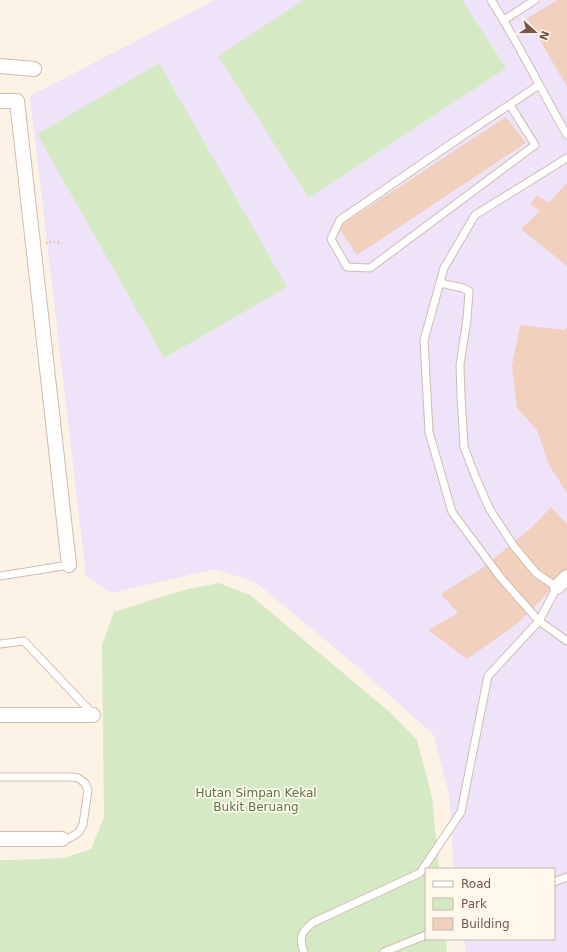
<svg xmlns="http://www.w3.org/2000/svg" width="567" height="952" font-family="'DejaVu Sans',sans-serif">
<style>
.education{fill:#efe3f9}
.green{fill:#d5eac4}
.building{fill:#f1d0be}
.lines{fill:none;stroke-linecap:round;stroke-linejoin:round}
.service-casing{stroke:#d0bcaf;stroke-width:9}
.minor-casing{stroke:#d0bcaf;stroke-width:16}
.path{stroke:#d6b3a1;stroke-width:2.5;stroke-dasharray:1 3;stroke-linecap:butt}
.service{stroke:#fff;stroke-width:7}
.minor{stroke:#fff;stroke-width:14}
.labels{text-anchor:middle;stroke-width:3.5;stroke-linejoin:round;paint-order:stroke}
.park-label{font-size:12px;fill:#567b42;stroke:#fff7ec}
</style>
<rect width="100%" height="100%" fill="#fcf2e6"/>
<polygon class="education" points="215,0 567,0 567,952 466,952 464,939 554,939 554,869 454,869 449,793 433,734 353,663 255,582 215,569 111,593 86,576 30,96"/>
<g class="green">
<polygon points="304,0 462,0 506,68 309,198 218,56"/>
<polygon points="159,63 287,287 164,358 37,134"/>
<polygon points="219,583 250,595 392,714 417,740 432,797 439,869 426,869 426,939 446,939 447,952 0,952 0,860 13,860 64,858 91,849 104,817 102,645 114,612 158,598 188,589"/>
</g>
<g class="building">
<polygon points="558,0 567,0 567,87 527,18"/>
<polygon points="506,117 526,143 357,255 338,227"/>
<polygon points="567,183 567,266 521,229 540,211 530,204 537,195 548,203"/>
<polygon points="520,325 565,330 567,327 567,493 549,465 537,430 517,408 512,366"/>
<polygon points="551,507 567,524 567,575 556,585 518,623 467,659 428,630 458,613 441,594 482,568 531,528"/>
</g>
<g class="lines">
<defs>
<g id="service">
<path d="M491 0C519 44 541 90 567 135"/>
<polyline points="504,20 535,0"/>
<polyline points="510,105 535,145 370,268 347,267 331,239 340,220 455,141 539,85"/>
<polyline points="567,158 475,215 444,268 424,340 429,432 452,512 501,578 539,621 567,641"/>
<polyline points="0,576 69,565"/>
<polyline points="0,644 24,641 93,714"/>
<polyline points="0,777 71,777 78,778 85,783 88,790 83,824 79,832 70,838 62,839"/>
<polyline points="554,882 567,877"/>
<path d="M304 952C298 937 302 931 314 922L420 873 461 812 488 676 539 621 557 587 536 573 513 545 489 508 476 478 464 447 461 396 460 365 467 319 469 291 463 288 440 283"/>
<polyline points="384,952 426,935"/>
</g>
<g id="minor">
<polyline points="0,66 34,69"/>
<polyline points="0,101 17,101 69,565"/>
<polyline points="557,587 567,577"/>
<polyline points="0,715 93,715"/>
<polyline points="0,839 62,839"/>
</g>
</defs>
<use href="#service" class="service-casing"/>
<use href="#minor" class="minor-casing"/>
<polyline class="path" points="46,243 53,242 62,243"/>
<use href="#service" class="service"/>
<use href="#minor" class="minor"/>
</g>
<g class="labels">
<g class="park-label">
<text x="256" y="797">Hutan Simpan Kekal<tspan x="256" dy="14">Bukit Beruang</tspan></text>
</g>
</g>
<rect x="425" y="868" width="130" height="72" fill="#fff7ec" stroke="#c8b7ac"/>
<rect x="433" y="881" width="20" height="6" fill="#ffffff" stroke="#c8b7ac"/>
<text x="461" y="888" font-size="12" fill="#75584b">Road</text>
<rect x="433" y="898" width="20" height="12" fill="#d5eac4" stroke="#c8b7ac"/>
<text x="461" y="908" font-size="12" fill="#75584b">Park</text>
<rect x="433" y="918" width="20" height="12" fill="#f1d0be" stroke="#c8b7ac"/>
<text x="461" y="928" font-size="12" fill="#75584b">Building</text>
<g transform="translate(535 32) rotate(111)" stroke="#fff7ec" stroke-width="3" paint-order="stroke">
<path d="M0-3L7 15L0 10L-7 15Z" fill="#75584b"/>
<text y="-6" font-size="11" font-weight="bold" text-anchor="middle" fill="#75584b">N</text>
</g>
</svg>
